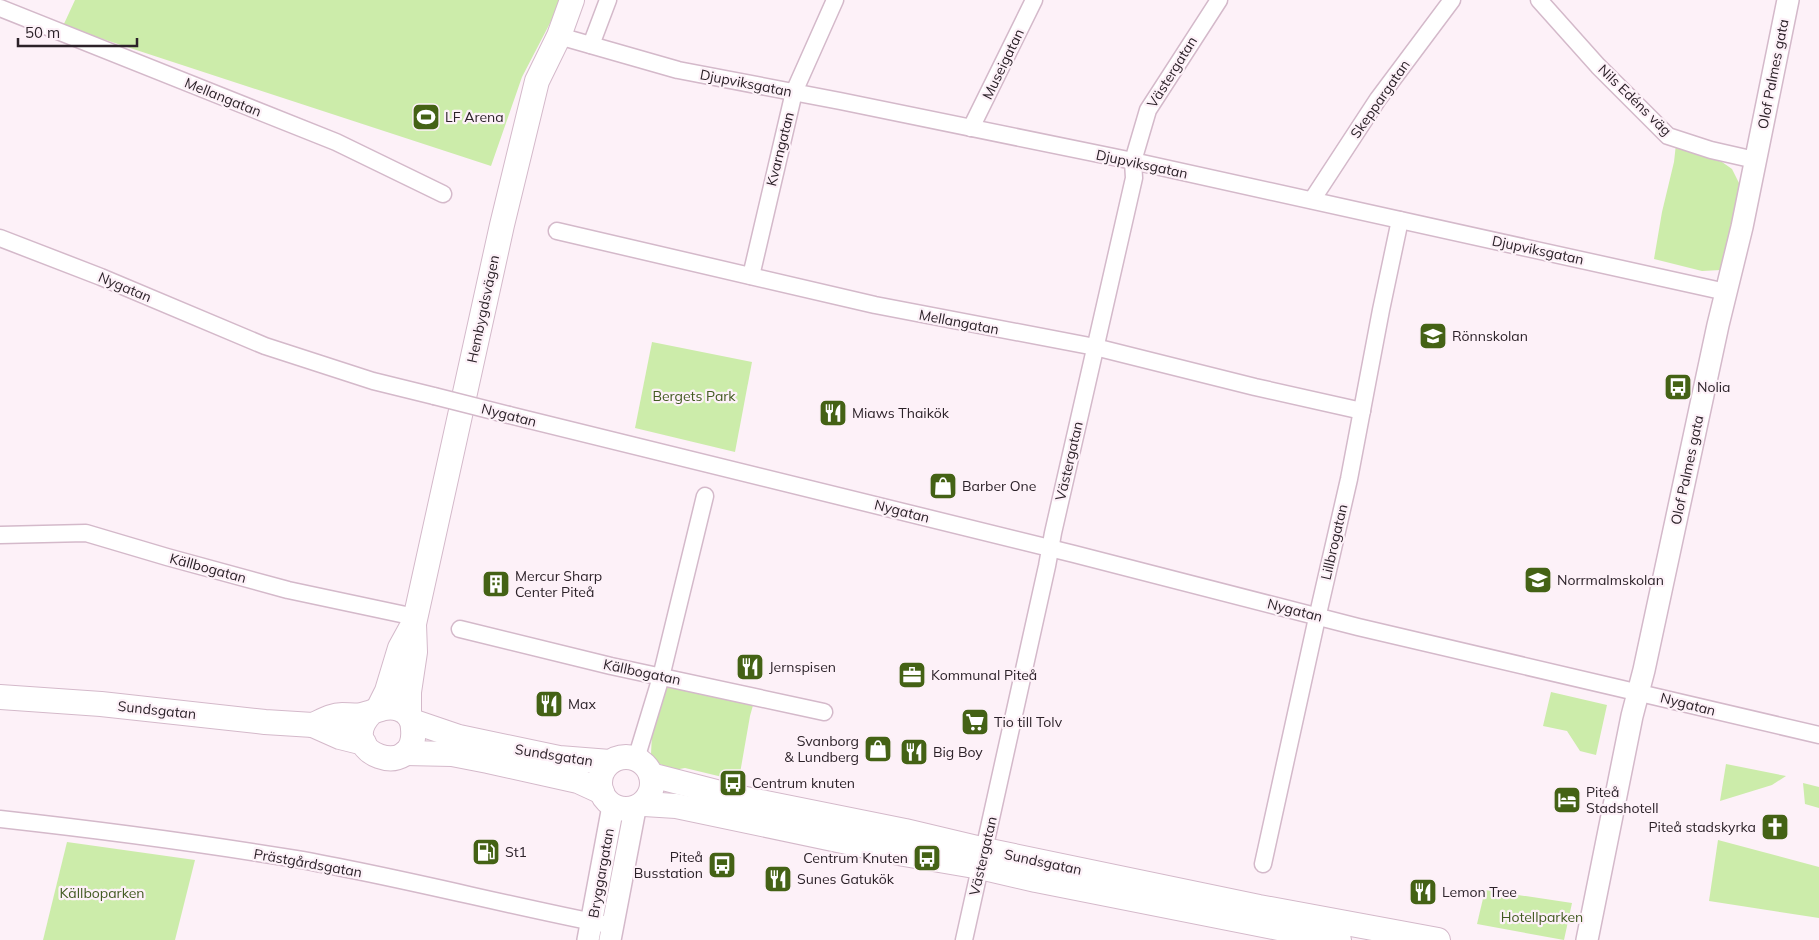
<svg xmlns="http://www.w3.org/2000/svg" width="1819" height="940" font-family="Mulish,sans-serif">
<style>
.green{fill:#ccecaa}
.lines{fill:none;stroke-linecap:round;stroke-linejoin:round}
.minor-casing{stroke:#d4b9ca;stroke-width:19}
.tertiary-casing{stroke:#d4b9ca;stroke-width:24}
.secondary-casing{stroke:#d4b9ca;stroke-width:26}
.minor{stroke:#fff;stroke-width:16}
.tertiary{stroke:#fff;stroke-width:21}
.secondary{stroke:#fff;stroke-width:24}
.minor-bridge-casing{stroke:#d4b9ca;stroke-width:19;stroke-linecap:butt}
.minor-bridge{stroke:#fff;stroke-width:16}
.labels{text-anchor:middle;stroke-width:4.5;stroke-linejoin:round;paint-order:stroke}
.street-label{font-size:14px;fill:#2c2229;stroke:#fdf1f8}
.poi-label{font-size:14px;fill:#2c2229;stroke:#fdf1f8;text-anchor:start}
.park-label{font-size:14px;fill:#425a21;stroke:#fdf1f8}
</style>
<rect width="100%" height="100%" fill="#fdf1f8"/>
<g class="green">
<polygon points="75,0 562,0 522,77 491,166 63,26"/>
<polygon points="1676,144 1709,158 1722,162 1732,169 1740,185 1728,252 1721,270 1702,271 1654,259 1662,212 1674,162"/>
<polygon points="652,342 752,362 735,452 635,428"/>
<polygon points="667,683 755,698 750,716 739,779 735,780 685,768 674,770 660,764 651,754 652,733"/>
<polygon points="1551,692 1607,705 1596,755 1580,751 1567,731 1543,726"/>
<polygon points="1726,764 1786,776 1772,785 1720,801"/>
<polygon points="1803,783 1819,787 1819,808 1805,804"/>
<polygon points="1718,840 1819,867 1819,918 1709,901"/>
<polygon points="67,842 195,860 175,940 43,940"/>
<polygon points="1485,890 1572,903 1564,940 1477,924"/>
</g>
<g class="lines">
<defs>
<g id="minor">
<polyline points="1539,0 1598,66 1668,136 1711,150 1755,160"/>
<polyline points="0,8 336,142 443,194"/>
<polyline points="559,36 678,70 840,101 1133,161 1726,292"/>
<polyline points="591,45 608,0"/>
<polyline points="971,128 1034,0"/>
<polyline points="1312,200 1378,99 1452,0"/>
<polyline points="557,231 875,305 1095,347 1255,387 1362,411"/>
<polyline points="0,238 101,277 265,346 373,381 434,396"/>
<polyline points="751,276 794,92 835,0"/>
<polyline points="509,415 1074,554 1358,627 1819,735"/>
<polyline points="0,535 86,533 167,557 288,590 415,617"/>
<polyline points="460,629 611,666 824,712"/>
<polyline points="636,759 661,677 705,496"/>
<path d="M0 819C99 830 198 843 296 859 399 877 501 904 603 924"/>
<polyline points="1263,864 1315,627 1349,479 1381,310 1400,220"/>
<polyline points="964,940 1047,566 1053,533 1134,178 1133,161 1148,110 1219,0"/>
</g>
<g id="tertiary">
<polyline points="588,940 613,806"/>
<polyline points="610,940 635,809"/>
<polyline points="1587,940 1632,716 1644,670 1718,325 1742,227 1788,0"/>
</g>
<g id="secondary">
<polyline points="0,697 101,704 265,722 313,725 340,737 364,743"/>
<polyline points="378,709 387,691 400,648 411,628"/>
<polyline points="409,716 409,692 415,652 414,624 502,225 537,81 559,36 572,0"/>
<polyline points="412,721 459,737 559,758 610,762"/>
<path d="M313 725C322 721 332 715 342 715 349 715 355 716 361 715 374 713 385 704 399 709 408 712 413 720 413 729 418 783 332 753 371 713"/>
<polyline points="405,753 452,754 488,761 578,781 602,792"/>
<circle cx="626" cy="783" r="26"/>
<polyline points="651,775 736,797 905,831 985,850 1259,907 1438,940"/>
<polyline points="644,804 676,806 904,854 980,867 1036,880 1339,940"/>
</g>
</defs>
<use href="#minor" class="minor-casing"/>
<use href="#tertiary" class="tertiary-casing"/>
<use href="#secondary" class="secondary-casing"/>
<use href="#minor" class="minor"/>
<use href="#tertiary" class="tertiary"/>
<use href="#secondary" class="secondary"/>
<defs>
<polyline id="minor-bridge" points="434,396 509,415"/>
</defs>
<use href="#minor-bridge" class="minor-bridge-casing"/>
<use href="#minor-bridge" class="minor-bridge"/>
</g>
<defs>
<symbol id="stadium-square" viewBox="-11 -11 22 22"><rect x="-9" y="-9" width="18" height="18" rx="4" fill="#446215" stroke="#fdf1f8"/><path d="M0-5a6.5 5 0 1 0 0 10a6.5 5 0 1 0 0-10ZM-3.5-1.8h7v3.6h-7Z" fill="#fff"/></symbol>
<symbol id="school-square" viewBox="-11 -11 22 22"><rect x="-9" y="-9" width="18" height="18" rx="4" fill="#446215" stroke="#fdf1f8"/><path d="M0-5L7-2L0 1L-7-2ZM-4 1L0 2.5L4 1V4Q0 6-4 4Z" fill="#fff"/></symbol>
<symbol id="bus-square" viewBox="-11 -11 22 22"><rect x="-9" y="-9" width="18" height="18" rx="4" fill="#446215" stroke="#fdf1f8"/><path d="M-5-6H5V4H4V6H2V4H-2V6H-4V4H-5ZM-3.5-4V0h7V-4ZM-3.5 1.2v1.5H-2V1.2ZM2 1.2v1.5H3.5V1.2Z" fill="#fff"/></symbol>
<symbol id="restaurant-square" viewBox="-11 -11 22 22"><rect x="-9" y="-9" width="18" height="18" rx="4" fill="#446215" stroke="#fdf1f8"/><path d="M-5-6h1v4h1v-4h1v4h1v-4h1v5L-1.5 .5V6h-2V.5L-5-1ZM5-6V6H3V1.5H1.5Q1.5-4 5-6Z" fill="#fff"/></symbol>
<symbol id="shop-square" viewBox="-11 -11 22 22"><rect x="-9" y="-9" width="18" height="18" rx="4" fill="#446215" stroke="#fdf1f8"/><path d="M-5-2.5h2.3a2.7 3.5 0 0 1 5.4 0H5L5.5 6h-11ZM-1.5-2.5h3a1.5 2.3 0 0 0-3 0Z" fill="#fff"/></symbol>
<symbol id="building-square" viewBox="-11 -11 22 22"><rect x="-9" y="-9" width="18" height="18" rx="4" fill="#446215" stroke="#fdf1f8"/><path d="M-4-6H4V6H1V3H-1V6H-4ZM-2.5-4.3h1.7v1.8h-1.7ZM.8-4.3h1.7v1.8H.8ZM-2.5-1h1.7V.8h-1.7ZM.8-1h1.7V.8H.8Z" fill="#fff"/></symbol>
<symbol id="office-square" viewBox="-11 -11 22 22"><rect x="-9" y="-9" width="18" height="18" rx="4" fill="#446215" stroke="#fdf1f8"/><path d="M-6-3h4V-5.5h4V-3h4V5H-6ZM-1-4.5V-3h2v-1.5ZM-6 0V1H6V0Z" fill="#fff"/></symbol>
<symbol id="supermarket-square" viewBox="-11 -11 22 22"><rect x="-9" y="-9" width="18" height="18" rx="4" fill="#446215" stroke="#fdf1f8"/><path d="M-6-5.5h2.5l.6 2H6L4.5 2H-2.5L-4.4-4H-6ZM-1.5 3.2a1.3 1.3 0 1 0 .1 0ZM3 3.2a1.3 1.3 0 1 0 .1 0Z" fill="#fff"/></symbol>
<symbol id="hotel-square" viewBox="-11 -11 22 22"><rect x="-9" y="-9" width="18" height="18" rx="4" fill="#446215" stroke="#fdf1f8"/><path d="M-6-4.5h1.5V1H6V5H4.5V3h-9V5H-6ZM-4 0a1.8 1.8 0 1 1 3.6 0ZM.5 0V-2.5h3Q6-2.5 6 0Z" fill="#fff"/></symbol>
<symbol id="church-square" viewBox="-11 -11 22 22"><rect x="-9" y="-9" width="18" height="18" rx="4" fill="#446215" stroke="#fdf1f8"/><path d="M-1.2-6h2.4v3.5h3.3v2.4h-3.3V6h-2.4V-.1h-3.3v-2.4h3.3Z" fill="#fff"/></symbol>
<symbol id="fuel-square" viewBox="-11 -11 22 22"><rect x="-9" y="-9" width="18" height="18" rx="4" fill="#446215" stroke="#fdf1f8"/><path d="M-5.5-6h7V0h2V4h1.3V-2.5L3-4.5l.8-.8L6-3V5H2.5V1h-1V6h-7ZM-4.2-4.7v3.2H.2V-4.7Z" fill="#fff"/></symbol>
</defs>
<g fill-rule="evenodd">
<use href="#stadium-square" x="410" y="101" width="32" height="32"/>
<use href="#school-square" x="1417" y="320" width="32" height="32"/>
<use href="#bus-square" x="1662" y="371" width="32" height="32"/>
<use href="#restaurant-square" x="817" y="397" width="32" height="32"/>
<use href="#shop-square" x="927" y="470" width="32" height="32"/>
<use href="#school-square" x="1522" y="564" width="32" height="32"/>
<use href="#building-square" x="480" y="568" width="32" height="32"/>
<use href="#restaurant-square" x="734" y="651" width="32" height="32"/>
<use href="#office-square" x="896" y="659" width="32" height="32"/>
<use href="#restaurant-square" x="533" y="688" width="32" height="32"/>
<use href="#supermarket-square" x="959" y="706" width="32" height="32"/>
<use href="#shop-square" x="862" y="733" width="32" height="32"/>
<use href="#restaurant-square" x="898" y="736" width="32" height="32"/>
<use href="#bus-square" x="717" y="767" width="32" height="32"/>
<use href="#hotel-square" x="1551" y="784" width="32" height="32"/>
<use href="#church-square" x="1759" y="811" width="32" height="32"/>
<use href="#fuel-square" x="470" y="836" width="32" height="32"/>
<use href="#bus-square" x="911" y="842" width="32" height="32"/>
<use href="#bus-square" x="706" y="849" width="32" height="32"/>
<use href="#restaurant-square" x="762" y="863" width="32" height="32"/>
<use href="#restaurant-square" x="1407" y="876" width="32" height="32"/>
</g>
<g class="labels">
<g class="street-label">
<text transform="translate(1003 64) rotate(-64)" y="5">Museigatan</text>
<text transform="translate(1172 72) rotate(-58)" y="5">Västergatan</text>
<text transform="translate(1773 74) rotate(-79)" y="5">Olof Palmes gata</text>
<text transform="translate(746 83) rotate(11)" y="5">Djupviksgatan</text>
<text transform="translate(223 97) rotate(22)" y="5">Mellangatan</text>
<text transform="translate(1380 99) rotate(-55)" y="5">Skeppargatan</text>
<text transform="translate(1635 100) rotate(44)" y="5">Nils Edéns väg</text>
<text transform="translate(780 149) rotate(-76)" y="5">Kvarngatan</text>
<text transform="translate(1142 164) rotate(12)" y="5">Djupviksgatan</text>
<text transform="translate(1538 250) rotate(12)" y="5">Djupviksgatan</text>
<text transform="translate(125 287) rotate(23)" y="5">Nygatan</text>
<text transform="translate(483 309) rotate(-78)" y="5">Hembygdsvägen</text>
<text transform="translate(959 322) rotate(11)" y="5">Mellangatan</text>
<text transform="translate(509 415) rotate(14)" y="5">Nygatan</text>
<text transform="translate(1069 461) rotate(-77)" y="5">Västergatan</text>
<text transform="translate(1687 470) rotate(-78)" y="5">Olof Palmes gata</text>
<text transform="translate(902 511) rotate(14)" y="5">Nygatan</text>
<text transform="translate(1334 542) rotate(-77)" y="5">Lillbrogatan</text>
<text transform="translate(208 568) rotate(15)" y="5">Källbogatan</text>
<text transform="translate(1295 610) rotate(14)" y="5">Nygatan</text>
<text transform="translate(642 672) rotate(12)" y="5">Källbogatan</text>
<text transform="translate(1688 704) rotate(14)" y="5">Nygatan</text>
<text transform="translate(157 710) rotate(6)" y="5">Sundsgatan</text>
<text transform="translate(554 755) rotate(9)" y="5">Sundsgatan</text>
<text transform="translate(983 856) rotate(-77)" y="5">Västergatan</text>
<text transform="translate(1043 862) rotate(12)" y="5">Sundsgatan</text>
<text transform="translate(308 863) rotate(10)" y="5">Prästgårdsgatan</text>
<text transform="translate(601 873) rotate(-80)" y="5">Bryggargatan</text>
</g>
<g class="poi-label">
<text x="445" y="122">LF Arena</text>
<text x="1452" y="341">Rönnskolan</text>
<text x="1697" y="392">Nolia</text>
<text x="852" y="418">Miaws Thaikök</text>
<text x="962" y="491">Barber One</text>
<text x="515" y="581">Mercur Sharp<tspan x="515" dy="16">Center Piteå</tspan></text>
<text x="1557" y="585">Norrmalmskolan</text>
<text x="769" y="672">Jernspisen</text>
<text x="931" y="680">Kommunal Piteå</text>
<text x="568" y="709">Max</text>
<text x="994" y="727">Tio till Tolv</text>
<text x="859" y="746" text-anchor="end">Svanborg<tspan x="859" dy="16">&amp; Lundberg</tspan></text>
<text x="933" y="757">Big Boy</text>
<text x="752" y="788">Centrum knuten</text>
<text x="1586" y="797">Piteå<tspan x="1586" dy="16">Stadshotell</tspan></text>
<text x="1756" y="832" text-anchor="end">Piteå stadskyrka</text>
<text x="505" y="857">St1</text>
<text x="703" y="862" text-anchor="end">Piteå<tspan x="703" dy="16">Busstation</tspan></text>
<text x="908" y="863" text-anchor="end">Centrum Knuten</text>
<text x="797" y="884">Sunes Gatukök</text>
<text x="1442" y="897">Lemon Tree</text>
</g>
<g class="park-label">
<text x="694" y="401">Bergets Park</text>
<text x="102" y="898">Källboparken</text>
<text x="1542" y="922">Hotellparken</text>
</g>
</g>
<path d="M18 38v8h119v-8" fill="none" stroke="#2c2229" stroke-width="2.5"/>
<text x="25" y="38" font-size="15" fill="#2c2229" stroke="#fdf1f8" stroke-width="4" paint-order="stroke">50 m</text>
</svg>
